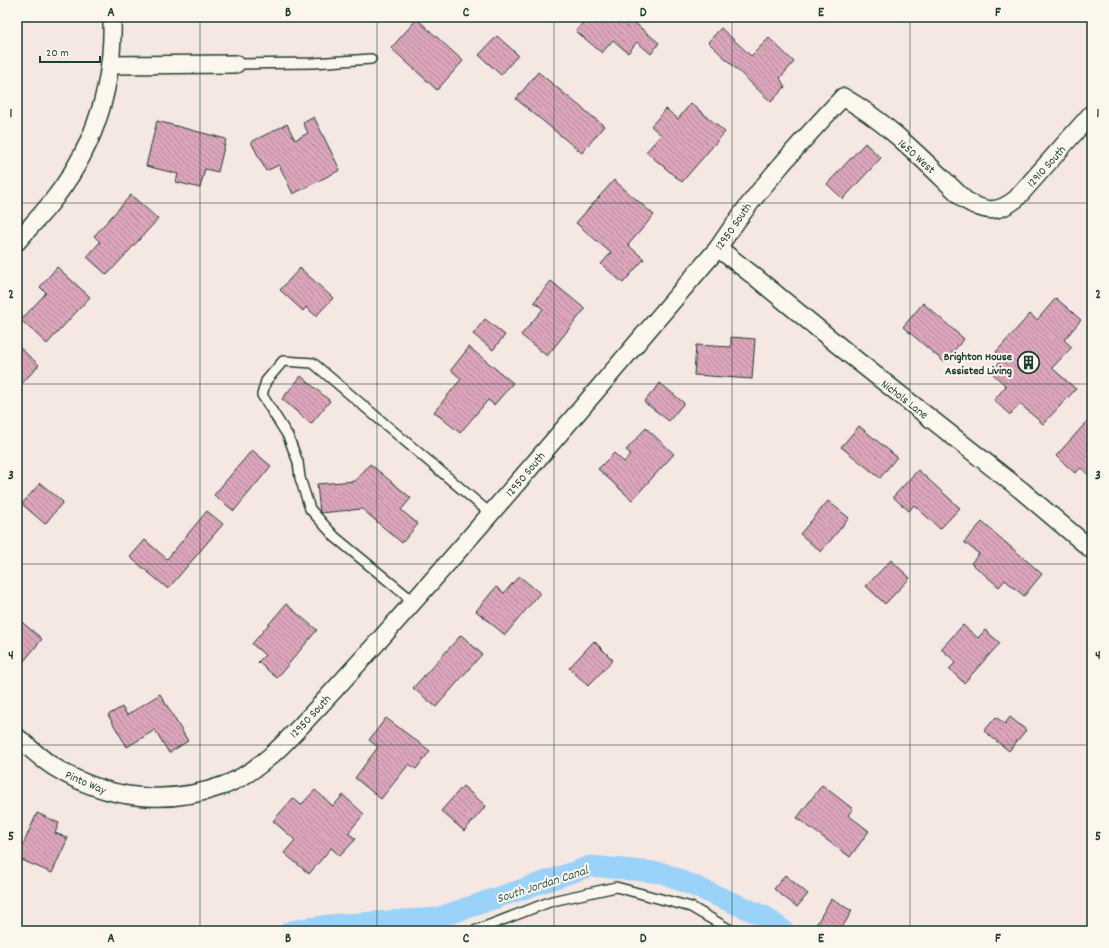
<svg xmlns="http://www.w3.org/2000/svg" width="1109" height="948" font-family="Dekko,sans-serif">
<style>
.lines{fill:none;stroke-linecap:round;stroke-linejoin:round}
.canal{stroke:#9ad2f9;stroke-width:21}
.building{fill:url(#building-back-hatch);stroke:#1f3d34}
.service-casing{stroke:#1f3d34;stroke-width:12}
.minor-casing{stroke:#1f3d34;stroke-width:20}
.service{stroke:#fbf7ec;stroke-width:9}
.minor{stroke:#fbf7ec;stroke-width:17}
.grid{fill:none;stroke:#1f3d34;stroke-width:1;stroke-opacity:0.55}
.labels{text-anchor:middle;stroke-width:4;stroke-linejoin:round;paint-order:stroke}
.street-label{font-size:12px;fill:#1f3d34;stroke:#fbf7ec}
.poi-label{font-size:12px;font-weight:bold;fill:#1f3d34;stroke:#fbf7ec;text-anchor:end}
.water-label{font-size:13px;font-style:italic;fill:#385b5b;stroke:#fbf7ec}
.neatline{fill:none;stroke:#1f3d34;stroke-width:1.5}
.grid-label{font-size:13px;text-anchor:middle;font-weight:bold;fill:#1f3d34}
</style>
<defs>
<pattern id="building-back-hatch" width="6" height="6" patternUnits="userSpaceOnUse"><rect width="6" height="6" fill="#dca5bb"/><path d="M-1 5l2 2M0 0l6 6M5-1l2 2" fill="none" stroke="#b28899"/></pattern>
</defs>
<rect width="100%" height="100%" fill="#f5e7e2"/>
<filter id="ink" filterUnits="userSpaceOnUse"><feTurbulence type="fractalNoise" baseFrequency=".025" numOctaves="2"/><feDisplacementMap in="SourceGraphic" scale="8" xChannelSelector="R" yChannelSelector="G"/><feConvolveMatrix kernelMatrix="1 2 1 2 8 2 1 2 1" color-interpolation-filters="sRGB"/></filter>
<g filter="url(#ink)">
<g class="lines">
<polyline class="canal" points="290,931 328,925 437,918 591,866 663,873 764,916 784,931"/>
</g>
<g class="building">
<polygon points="587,17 632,17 630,19 659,43 651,54 637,42 628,53 613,40 602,53 576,31"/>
<polygon points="417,19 463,61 437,90 391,48"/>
<polygon points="721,28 751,56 769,38 794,62 780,78 785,87 771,102 708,42"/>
<polygon points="497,36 518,55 501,75 479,55"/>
<polygon points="538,72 604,126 582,153 516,99"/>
<polygon points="691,103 725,132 682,182 646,152 661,135 651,126 666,109 678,119"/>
<polygon points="314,117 340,170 293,194 279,165 266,171 251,142 287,124 295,140 308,133 303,123"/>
<polygon points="157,121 226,139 218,172 205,169 200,188 176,182 178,174 146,166"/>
<polygon points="865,143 881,158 843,199 827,184"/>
<polygon points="614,180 654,215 628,245 644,259 623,283 601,264 611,253 576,223"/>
<polygon points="131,195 158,219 107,275 87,257 100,242 94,236"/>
<polygon points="57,267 90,297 47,344 21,320 46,293 40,287"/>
<polygon points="300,268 333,298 316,316 306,307 303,311 280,290"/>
<polygon points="551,281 585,309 547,356 521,335 543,309 534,302"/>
<polygon points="1056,298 1081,320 1064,340 1072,347 1052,368 1076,389 1043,424 1020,404 1010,415 994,400 1006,386 991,372 1003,358 996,352 1030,314 1037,320"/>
<polygon points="923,303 964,339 944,362 903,327"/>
<polygon points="485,319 505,335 493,350 473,334"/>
<polygon points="731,337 755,339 752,379 694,375 696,345 731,347"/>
<polygon points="17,345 39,365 17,389"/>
<polygon points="469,347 513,383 494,405 488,400 460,433 434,412 461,379 451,370"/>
<polygon points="301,376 330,401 311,424 282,399"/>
<polygon points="660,383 684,403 669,421 644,402"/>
<polygon points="1092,416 1092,478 1081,468 1075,473 1056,456"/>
<polygon points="859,426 897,457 880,478 841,447"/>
<polygon points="646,428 674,454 632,500 598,469 614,453 624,462 631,454 626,450"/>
<polygon points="252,450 271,466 234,511 214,495"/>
<polygon points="370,464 411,498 401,510 418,524 402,543 362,509 320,513 317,484 355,481"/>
<polygon points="918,470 960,508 940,529 914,505 909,511 893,497"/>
<polygon points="40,483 63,502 45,524 22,504"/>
<polygon points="828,501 849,518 821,552 800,534"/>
<polygon points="207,511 223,524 168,589 130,557 145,540 167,559"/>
<polygon points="982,522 1042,574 1024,596 1005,580 999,587 971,563 979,554 964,542"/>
<polygon points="891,560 910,578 885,604 866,586"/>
<polygon points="519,576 540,593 505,635 476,611 496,587 504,593"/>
<polygon points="286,604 317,630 277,678 258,662 265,655 252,644"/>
<polygon points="17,618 42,639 20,666 17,663"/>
<polygon points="963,625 978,638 985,630 1000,643 964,683 949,669 956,662 941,649"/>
<polygon points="461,635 482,654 436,707 413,688"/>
<polygon points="594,641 613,660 588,686 569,668"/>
<polygon points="160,694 188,741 169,753 155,730 127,747 108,715 122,707 127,715"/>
<polygon points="996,717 1005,724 1010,717 1026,730 1009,751 984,731"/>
<polygon points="386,718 430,751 416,769 409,764 381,799 355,778 378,747 369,740"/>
<polygon points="822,785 853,809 848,815 869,831 850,857 797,818"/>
<polygon points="463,786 486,806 464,831 441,811"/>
<polygon points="315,790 333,806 343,795 364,814 348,833 356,839 340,856 331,848 309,874 284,853 295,840 273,821 293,798 301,805"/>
<polygon points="37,813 59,823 55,833 68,838 52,873 17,858"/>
<polygon points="785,875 808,894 797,907 774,889"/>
<polygon points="831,899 852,911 840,931 827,931 816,925"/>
</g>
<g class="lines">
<defs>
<g id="service">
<polyline points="236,64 313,63 371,59"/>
<polyline points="414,602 335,537 310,509 300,478 298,462 288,436 262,395 266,381 283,361 313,363 491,514"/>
<polyline points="474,931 552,901 616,887 691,907 732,931"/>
</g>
<g id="minor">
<polyline points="110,65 236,64"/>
<path d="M17 242C30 226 45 212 57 195 97 142 114 84 112 17"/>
<polyline points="718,248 754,276 855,359 1021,490 1092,550"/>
<path d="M17 737C29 747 41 759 54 767 107 800 167 806 225 785 260 771 285 743 310 716 332 693 353 669 375 645 492 515 604 381 718 248 754 193 798 145 843 97 889 123 927 164 965 200 985 212 997 214 1016 199L1092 113"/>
</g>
</defs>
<use href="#service" class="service-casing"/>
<use href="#minor" class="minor-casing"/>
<use href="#service" class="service"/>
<use href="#minor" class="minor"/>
</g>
</g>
<path class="grid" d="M200 17V931M377 17V931M554 17V931M732 17V931M910 17V931M17 203H1092M17 384H1092M17 564H1092M17 745H1092"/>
<defs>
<symbol id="building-ring" viewBox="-11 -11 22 22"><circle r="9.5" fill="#fbf7ec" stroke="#1f3d34" stroke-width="1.5"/><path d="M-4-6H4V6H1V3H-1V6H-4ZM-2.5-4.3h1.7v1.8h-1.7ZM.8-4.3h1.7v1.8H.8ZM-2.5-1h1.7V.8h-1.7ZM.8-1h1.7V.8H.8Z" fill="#1f3d34"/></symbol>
</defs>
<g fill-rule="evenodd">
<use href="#building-ring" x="1016" y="350" width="25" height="25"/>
</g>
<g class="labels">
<g class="street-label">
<text transform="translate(917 156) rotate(42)" y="4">1650 West</text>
<text transform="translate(1046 166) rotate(-48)" y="4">12910 South</text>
<text transform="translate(733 226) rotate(-55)" y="4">12950 South</text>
<text transform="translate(905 399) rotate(38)" y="4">Nichols Lane</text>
<text transform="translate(525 474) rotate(-50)" y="4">12950 South</text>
<text transform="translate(310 716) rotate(-47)" y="4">12950 South</text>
<text transform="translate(86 782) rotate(23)" y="4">Pinto Way</text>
</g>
<g class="poi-label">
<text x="1012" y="360">Brighton House<tspan x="1012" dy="14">Assisted Living</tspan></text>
</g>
<g class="water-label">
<text transform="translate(542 883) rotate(-18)" y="5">South Jordan Canal</text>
</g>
</g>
<rect width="1109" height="948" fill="none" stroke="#fbf7ec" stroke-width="44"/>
<path d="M40 56v6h60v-6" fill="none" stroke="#1f3d34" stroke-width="2"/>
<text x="46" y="56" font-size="12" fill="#1f3d34" stroke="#fbf7ec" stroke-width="3" paint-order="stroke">20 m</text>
<rect x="22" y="22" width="1065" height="904" class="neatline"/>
<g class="grid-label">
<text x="111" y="16">A</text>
<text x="288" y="16">B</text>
<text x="466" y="16">C</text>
<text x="643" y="16">D</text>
<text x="821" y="16">E</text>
<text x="998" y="16">F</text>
<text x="11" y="117">1</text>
<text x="1098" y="117">1</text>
<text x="11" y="298">2</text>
<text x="1098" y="298">2</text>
<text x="11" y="479">3</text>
<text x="1098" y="479">3</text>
<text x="11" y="659">4</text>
<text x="1098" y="659">4</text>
<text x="11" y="840">5</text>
<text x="1098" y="840">5</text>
<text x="111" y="942">A</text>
<text x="288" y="942">B</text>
<text x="466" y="942">C</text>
<text x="643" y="942">D</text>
<text x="821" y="942">E</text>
<text x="998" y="942">F</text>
</g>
</svg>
